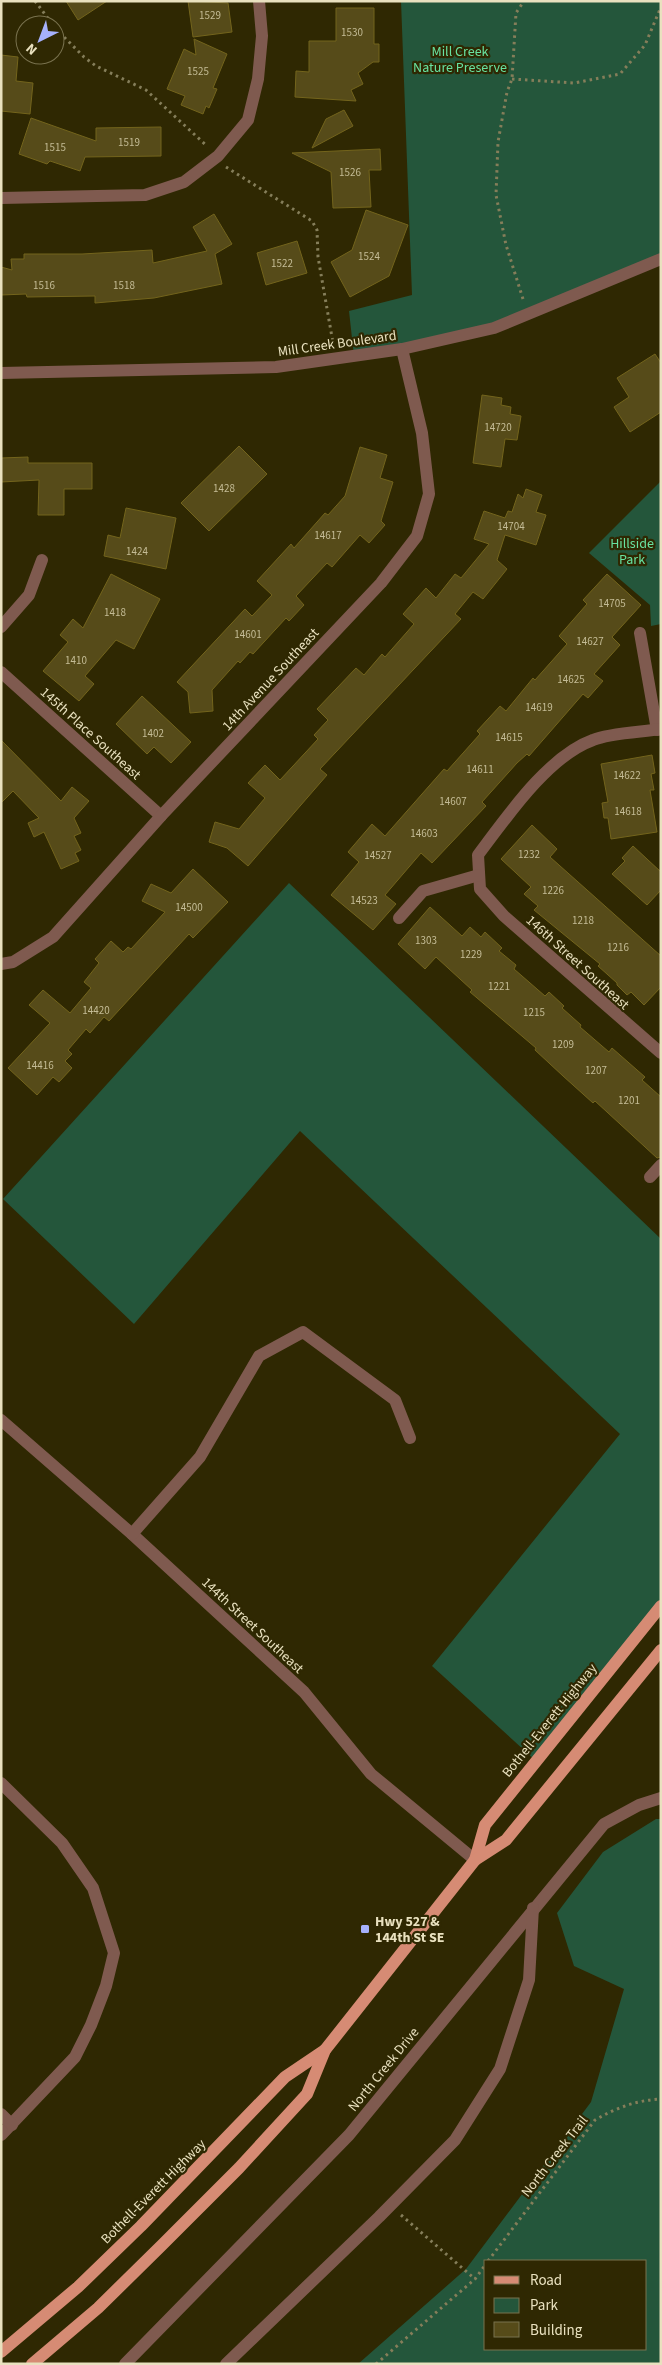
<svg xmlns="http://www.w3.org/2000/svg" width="662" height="2365" font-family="'Source Sans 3',sans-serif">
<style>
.green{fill:#24563b;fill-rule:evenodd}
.building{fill:#564b19;stroke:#73641c}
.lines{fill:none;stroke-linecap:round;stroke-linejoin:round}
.path{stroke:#857e5a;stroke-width:3;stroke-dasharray:2.5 4;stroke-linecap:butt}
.minor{stroke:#7f5a4f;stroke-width:12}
.major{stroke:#d68b74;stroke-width:12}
.poi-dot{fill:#a6b1fc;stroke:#2f2802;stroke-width:2}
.labels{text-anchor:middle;stroke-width:4.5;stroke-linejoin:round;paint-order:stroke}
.number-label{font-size:11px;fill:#c4bc96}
.park-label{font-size:14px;fill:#68e2a0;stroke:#2f2802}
.street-label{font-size:14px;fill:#e9e1bf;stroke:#2f2802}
.poi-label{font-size:14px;font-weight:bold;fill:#e9e1bf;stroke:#2f2802;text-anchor:start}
</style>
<rect width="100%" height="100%" fill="#2f2802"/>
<g class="green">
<polygon points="401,1 661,1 661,259 494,328 354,356 349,311 412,295"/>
<polygon points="661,481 661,624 651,626 650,605 589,553"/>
<polygon points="289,883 661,1239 661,1606 536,1761 432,1666 620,1434 300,1131 134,1324 3,1199"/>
<path d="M656 1819H661V2364H358L466 2269 591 2102 624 1989 574 1966 557 1913 603 1852ZM646 2261V2349H486V2261Z"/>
</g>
<g class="building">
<polygon points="66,1 107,1 78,20"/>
<polygon points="188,1 228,3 232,32 193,37"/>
<polygon points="336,8 374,8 374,44 379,44 379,62 373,62 358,73 363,84 351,90 356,101 295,97 296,71 309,72 309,41 336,41"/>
<polygon points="194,39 227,54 213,88 217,89 209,108 206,106 203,114 181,105 185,96 167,89 184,49 196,55"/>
<polygon points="1,55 18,57 16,81 33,83 30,114 1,111"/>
<polygon points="344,110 353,126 312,148 326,119"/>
<polygon points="31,118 96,141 96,128 161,127 161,156 85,157 80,171 50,161 47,164 19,154"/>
<polygon points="380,149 381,170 369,170 371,207 333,208 331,172 292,153"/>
<polygon points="366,210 408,225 389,276 350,297 331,262 352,250"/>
<polygon points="214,214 232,244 215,254 222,284 154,298 95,303 95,296 27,297 26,294 1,295 1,267 12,270 11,259 24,259 24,254 82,254 152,250 153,263 207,251 193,227"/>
<polygon points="297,241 307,273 266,285 257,253"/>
<polygon points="655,354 661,363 661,412 630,432 614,407 629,397 617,378"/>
<polygon points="482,395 502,398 501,405 511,407 510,414 521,416 517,440 505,439 501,467 473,463"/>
<polygon points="239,446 267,474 209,531 181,503"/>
<polygon points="360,447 387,455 380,478 393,482 381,521 385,525 369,543 360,535 332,567 327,563 296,596 304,605 289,621 286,618 253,654 250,652 240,663 238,661 212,690 213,711 190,713 188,692 177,682 245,609 252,616 272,595 257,581 291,544 294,548 325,513 328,515 345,496"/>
<polygon points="28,457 28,463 92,463 92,489 64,489 64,515 38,515 39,480 1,482 1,458"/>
<polygon points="526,489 542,495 536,512 546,515 536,545 505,535 497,560 507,569 483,599 473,592 455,614 461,619 320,769 327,775 248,866 227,848 209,842 215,822 239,829 265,798 248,783 265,765 280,780 318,739 314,735 328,720 317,709 356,668 364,675 382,654 385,657 414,624 403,614 426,588 436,598 455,574 461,578 489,544 474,539 484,511 505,518 508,511 512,512 518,494 523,498"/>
<polygon points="126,508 176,518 166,569 104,556 108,535 120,538"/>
<polygon points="111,574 160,599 134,649 116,640 85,676 94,684 79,701 43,671 68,642 60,635 73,619 83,628"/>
<polygon points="607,574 641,605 612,637 620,645 594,674 603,681 588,698 583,694 529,756 527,754 517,763 482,802 486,806 432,863 421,853 385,895 396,904 373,930 331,895 359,862 348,852 372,824 385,836 444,769 447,771 480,734 477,731 500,706 506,711 533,678 535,680 567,644 559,636 587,604 583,600"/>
<polygon points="142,696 191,742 171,763 154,747 147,754 116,724"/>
<polygon points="1,740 61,801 72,787 89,801 74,818 81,833 74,836 81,850 75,853 79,861 61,869 44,832 34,837 28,823 39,818 13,791 1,803"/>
<polygon points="652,755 655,773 651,774 654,790 650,790 657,832 611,839 608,818 604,818 602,803 608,802 601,764"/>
<polygon points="532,825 557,849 550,857 661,956 661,987 644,1005 631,992 627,995 617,985 617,983 598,966 600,964 534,910 538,906 524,894 531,887 501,859"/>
<polygon points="633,846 661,872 661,890 647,905 612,874 625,861 622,858"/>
<polygon points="193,869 228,902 193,938 189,934 109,1021 104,1017 90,1033 86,1029 68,1050 72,1054 65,1061 72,1068 59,1082 53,1077 37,1095 8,1068 50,1023 29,1005 43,990 70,1013 91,988 84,982 99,963 95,959 111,941 123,952 128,947 131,949 165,912 142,901 151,884 171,893"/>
<polygon points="430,907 462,936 470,927 481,937 485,932 502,948 499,951 516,965 514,969 545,996 549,992 564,1006 562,1008 581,1025 580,1027 609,1052 612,1048 645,1077 642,1080 661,1097 661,1157 657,1158 595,1101 593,1103 563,1076 535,1050 536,1048 470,992 472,990 436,957 425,969 398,944"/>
</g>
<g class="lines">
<g class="path">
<polyline points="35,1 53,25"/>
<polyline points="55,28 84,57 96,66 146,90 207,146"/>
<polyline points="512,79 574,83 620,74 645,45 661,7"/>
<polyline points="226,167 312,221 317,230 318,257 333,343"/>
<polyline points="523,299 506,245 496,195 498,142 507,92 512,79 516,13 524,1"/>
<polyline points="401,2215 475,2279"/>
<path d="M488 2261 595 2120C616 2108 637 2100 661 2099"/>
<polyline points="376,2364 475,2279 486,2264"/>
</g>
<g class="minor">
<polyline points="1,198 145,195 184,182 218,156 248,120 258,79 262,36 259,1"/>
<polyline points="1,373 276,367 402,349 494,328 661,259"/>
<polyline points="1,627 29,595 42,560"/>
<polyline points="640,633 657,730"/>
<polyline points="1,672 161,816"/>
<path d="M661 729C642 732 609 733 593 740 548 756 506 818 478 855L480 889 504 916 661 1053"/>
<polyline points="399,918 423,891 479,875"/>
<polyline points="1,964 13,962 53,937 161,816 381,583 417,536 429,494 422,433 402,349"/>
<polyline points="650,1177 661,1165"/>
<polyline points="1,1420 132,1534 304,1692 371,1774 475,1860"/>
<polyline points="132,1534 200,1457 259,1356 303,1332 395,1400 410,1438"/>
<polyline points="1,1783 62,1843 93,1888 114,1953 106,1986 91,2025 75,2057 1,2135"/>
<polyline points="1,2114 12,2125"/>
<polyline points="125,2364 349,2135 604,1824 639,1805 661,1798"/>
<polyline points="226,2364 379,2217 455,2140 500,2069 529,1980 533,1908"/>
</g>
<g class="major">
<polyline points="475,1860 485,1825 661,1606"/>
<polyline points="1,2352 78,2287 141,2226 285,2077 325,2050"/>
<polyline points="32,2364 98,2308 161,2246 239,2168 307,2094 325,2050 475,1860 506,1840 661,1650"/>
</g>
</g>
<rect class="poi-dot" x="360" y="1924" width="10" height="10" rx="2.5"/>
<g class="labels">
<g class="number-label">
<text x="210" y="19">1529</text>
<text x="352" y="36">1530</text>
<text x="198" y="75">1525</text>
<text x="129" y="146">1519</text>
<text x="55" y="151">1515</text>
<text x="350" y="176">1526</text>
<text x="369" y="260">1524</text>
<text x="282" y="267">1522</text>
<text x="44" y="289">1516</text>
<text x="124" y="289">1518</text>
<text x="498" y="431">14720</text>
<text x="224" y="492">1428</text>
<text x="511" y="530">14704</text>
<text x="328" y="539">14617</text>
<text x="137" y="555">1424</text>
<text x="612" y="607">14705</text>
<text x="115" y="616">1418</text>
<text x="248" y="638">14601</text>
<text x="590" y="645">14627</text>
<text x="76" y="664">1410</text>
<text x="571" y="683">14625</text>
<text x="539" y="711">14619</text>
<text x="153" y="737">1402</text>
<text x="509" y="741">14615</text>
<text x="480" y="773">14611</text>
<text x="627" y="779">14622</text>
<text x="453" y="805">14607</text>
<text x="628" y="815">14618</text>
<text x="424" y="837">14603</text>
<text x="529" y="858">1232</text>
<text x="378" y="859">14527</text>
<text x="553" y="894">1226</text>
<text x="364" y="904">14523</text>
<text x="189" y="911">14500</text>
<text x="583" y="924">1218</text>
<text x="426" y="944">1303</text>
<text x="618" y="951">1216</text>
<text x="471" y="958">1229</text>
<text x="499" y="990">1221</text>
<text x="96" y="1014">14420</text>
<text x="534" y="1016">1215</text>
<text x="563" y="1048">1209</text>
<text x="40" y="1069">14416</text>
<text x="596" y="1074">1207</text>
<text x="629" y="1104">1201</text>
</g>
<g class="park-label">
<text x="460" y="56">Mill Creek<tspan x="460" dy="16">Nature Preserve</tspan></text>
<text x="632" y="548">Hillside<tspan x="632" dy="16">Park</tspan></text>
</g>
<g class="street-label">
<text transform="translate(337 343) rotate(-8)" y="5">Mill Creek Boulevard</text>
<text transform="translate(270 679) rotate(-47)" y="5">14th Avenue Southeast</text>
<text transform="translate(91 733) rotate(42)" y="5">145th Place Southeast</text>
<text transform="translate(578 962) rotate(42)" y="5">146th Street Southeast</text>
<text transform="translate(253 1625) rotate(43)" y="5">144th Street Southeast</text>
<text transform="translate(549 1720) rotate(-51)" y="5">Bothell-Everett Highway</text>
<text transform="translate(383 2069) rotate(-51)" y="5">North Creek Drive</text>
<text transform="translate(554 2156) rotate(-52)" y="5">North Creek Trail</text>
<text transform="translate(153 2191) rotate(-45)" y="5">Bothell-Everett Highway</text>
</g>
<g class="poi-label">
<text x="375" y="1926">Hwy 527 &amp;<tspan x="375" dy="16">144th St SE</tspan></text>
</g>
</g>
<rect width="662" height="2365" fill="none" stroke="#e9e1bf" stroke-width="5"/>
<rect x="484" y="2260" width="162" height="90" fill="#2f2802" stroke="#79724e"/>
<rect x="494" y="2276" width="25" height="8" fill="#d68b74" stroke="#79724e"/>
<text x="530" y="2285" font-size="15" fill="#e9e1bf">Road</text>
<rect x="494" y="2298" width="25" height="15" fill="#24563b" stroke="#79724e"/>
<text x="530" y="2310" font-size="15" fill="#e9e1bf">Park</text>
<rect x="494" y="2322" width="25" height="15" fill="#564b19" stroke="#79724e"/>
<text x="530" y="2335" font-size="15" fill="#e9e1bf">Building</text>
<g transform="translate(40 40) rotate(222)"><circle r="24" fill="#2f2802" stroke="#79724e"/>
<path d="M0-4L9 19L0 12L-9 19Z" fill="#a6b1fc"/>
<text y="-8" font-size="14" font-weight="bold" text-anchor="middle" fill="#e9e1bf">N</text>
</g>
</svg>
